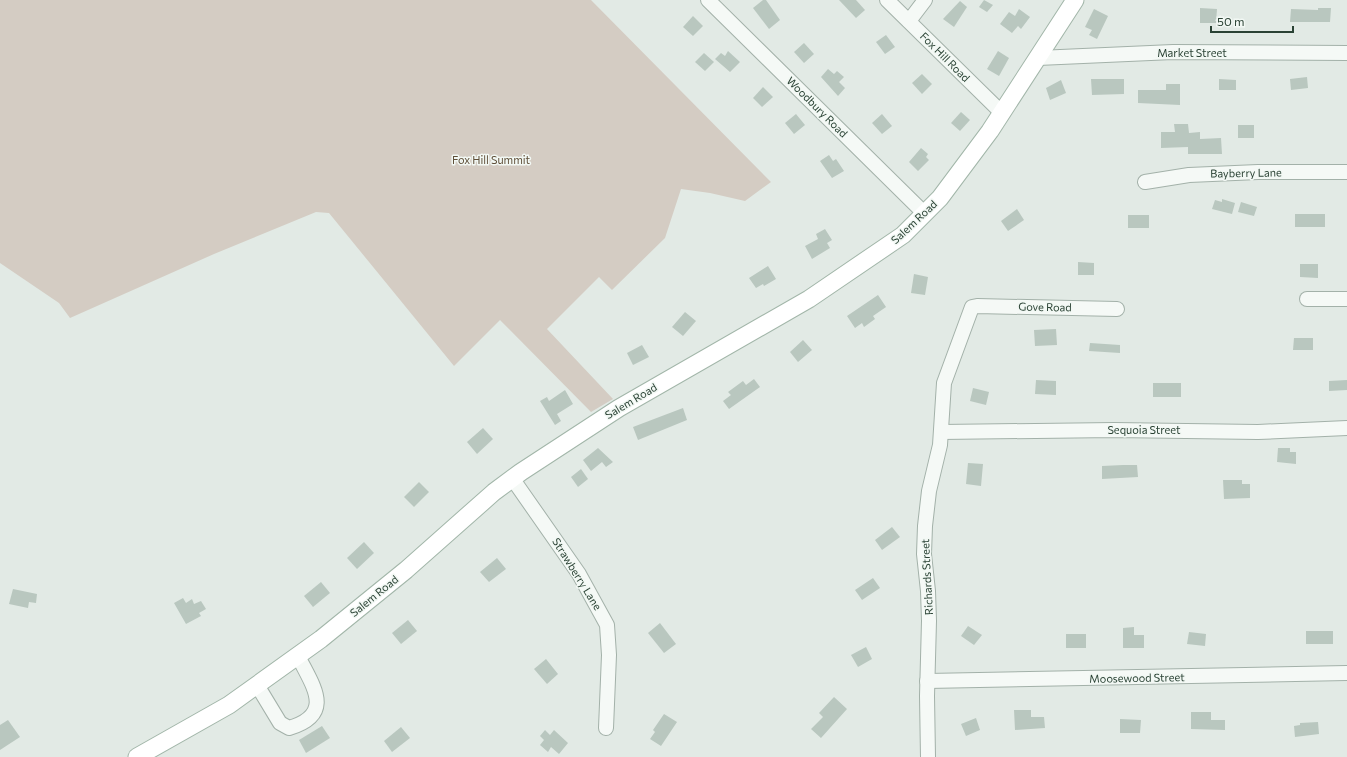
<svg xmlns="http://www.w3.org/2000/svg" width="1347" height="757" font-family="Commissioner,sans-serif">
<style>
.green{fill:#d4ccc3}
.building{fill:#b9c7bf}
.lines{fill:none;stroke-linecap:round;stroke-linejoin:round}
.minor-casing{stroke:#a3b1a9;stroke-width:16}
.major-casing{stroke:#a2b6a9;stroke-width:19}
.minor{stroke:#f5f9f6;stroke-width:14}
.major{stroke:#fff;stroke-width:17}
.labels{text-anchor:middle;stroke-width:3;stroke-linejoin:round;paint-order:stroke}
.street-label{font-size:11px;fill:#2a4234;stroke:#f2f8f4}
.park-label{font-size:11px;fill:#5e4e38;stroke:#f2f8f4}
</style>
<rect width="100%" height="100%" fill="#e2eae5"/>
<polygon class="green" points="0,0 591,0 771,182 745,201 710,193 681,189 665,238 612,290 599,277 547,329 613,399 591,412 500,320 454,366 329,213 316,212 214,254 70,318 59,303 0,263"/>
<g class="building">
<polygon points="763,0 766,0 780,20 769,29 753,8"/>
<polygon points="839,0 856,0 865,10 856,18"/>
<polygon points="984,0 993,5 987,12 979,7"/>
<polygon points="960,1 967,7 954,27 943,19"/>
<polygon points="1200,8 1217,9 1216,23 1200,23"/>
<polygon points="1318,8 1331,8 1330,22 1290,22 1291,9 1318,10"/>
<polygon points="1019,9 1030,17 1021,29 1018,26 1012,33 1000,24 1009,12 1015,16"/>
<polygon points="1094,9 1108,16 1097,39 1089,35 1092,30 1085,27"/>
<polygon points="693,16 703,26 693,36 683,27"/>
<polygon points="886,35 895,47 885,54 876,42"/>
<polygon points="804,43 814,54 804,63 794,52"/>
<polygon points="728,51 740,62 730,72 715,59 721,53 725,56"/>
<polygon points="998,51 1009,58 999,76 987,69"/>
<polygon points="704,53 714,62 705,71 695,62"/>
<polygon points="828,69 834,74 837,71 844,77 839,82 845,88 838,96 821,77"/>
<polygon points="922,74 932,84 922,94 912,83"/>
<polygon points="1307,77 1308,88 1291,90 1290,79"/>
<polygon points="1091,79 1124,79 1124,94 1092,95"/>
<polygon points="1219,79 1236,80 1236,90 1219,90"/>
<polygon points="1061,80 1066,93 1050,100 1046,88"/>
<polygon points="1166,84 1180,84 1180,105 1138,103 1138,90 1166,90"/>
<polygon points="763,87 773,97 762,107 753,98"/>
<polygon points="961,112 970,120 960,131 951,123"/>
<polygon points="796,114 805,125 794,134 785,123"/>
<polygon points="882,114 892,126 882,134 872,123"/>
<polygon points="1174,124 1188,124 1189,133 1200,132 1200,139 1221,138 1222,154 1188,154 1188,147 1161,148 1161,132 1175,132"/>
<rect x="1238" y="125" width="16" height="13"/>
<polygon points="921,148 928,154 926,157 929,160 918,171 909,162"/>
<polygon points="829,155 833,161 836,159 844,171 832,178 820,161"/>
<polygon points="1222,199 1235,203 1232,214 1212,209 1215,200 1222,202"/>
<polygon points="1241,202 1257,207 1254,216 1238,212"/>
<polygon points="1017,209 1024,220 1008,231 1001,221"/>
<rect x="1295" y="214" width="30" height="13"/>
<rect x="1128" y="215" width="21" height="13"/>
<polygon points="825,229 832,240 827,243 830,248 812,259 805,246 818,239 816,234"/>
<polygon points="1078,262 1094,263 1094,275 1078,275"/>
<polygon points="1300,264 1318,264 1318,278 1300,277"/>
<polygon points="768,266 776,279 764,286 763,284 756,288 749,278"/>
<polygon points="914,274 928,277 925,295 911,293"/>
<polygon points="878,295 886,307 873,316 875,319 864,327 862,323 855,328 847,316"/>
<polygon points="685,312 696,321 683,336 672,327"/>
<polygon points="1056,329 1057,345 1035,346 1034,330"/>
<polygon points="1294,338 1313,338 1313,350 1293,350"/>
<polygon points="803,340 812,350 798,362 790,352"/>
<polygon points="1090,343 1120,345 1120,353 1089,351"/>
<polygon points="642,345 649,357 633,365 627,353"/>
<polygon points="754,379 760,387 729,409 723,401 731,395 728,392 743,381 746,385"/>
<polygon points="1036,380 1056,381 1056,395 1035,394"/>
<polygon points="1347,380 1347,390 1329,391 1329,381"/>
<rect x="1153" y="383" width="28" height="14"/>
<polygon points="973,388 989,392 986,405 970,401"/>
<polygon points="565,390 573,404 557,414 561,421 555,425 540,401 547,397 549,401"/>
<polygon points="683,408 687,420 638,440 633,427"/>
<polygon points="483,428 493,439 477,454 467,442"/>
<polygon points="598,448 613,462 606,467 602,462 591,471 583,460"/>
<polygon points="1278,448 1290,448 1290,452 1296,452 1296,464 1277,462"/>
<polygon points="968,463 983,464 981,486 966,484"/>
<polygon points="1123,465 1137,465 1138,477 1102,479 1102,466"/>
<polygon points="581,469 588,479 578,487 571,477"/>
<polygon points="1223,480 1242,480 1242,484 1250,484 1250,498 1224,499"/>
<polygon points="419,482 429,492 414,507 404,497"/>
<polygon points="892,527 900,537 882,550 875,540"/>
<polygon points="364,542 374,553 357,569 347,558"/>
<polygon points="497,558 506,569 489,582 480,572"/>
<polygon points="873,578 880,588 862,600 855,590"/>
<polygon points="321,582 330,593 313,607 304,596"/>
<polygon points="13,589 37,594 36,603 29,602 28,608 9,604"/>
<polygon points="183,598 186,603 192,599 194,604 201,601 206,609 199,613 201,616 186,624 174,603"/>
<polygon points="408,620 417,631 401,644 392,633"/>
<polygon points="660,623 676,644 664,653 648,633"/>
<polygon points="968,626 982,635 974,645 961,636"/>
<polygon points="1134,627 1134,635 1144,635 1144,648 1123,648 1123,628"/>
<rect x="1306" y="631" width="27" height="13"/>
<polygon points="1189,632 1206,634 1205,646 1187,644"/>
<rect x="1066" y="634" width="20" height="14"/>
<polygon points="866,647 872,659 858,667 851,655"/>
<polygon points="546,659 558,674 547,684 534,669"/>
<polygon points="834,697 847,709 821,738 811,729 823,717 819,713"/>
<polygon points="1014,710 1031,710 1031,717 1044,717 1045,728 1015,730"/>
<polygon points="1191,712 1211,712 1211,720 1225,720 1225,730 1191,729"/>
<polygon points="664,714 677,722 661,746 650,739 655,732 653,730"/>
<polygon points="976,718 980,730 966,736 961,724"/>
<polygon points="1120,719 1141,720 1140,733 1120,733"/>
<polygon points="8,720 20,737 0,750 0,725"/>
<polygon points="1318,722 1319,734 1295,737 1294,726 1300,725 1300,723"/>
<polygon points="322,726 330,738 306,753 299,740"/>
<polygon points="401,727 410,738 392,752 384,741"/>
<polygon points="545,730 550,735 554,730 568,743 559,754 551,747 548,752 540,745 544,740 540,736"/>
</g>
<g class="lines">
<defs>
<g id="minor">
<polyline points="708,0 925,214"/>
<polyline points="887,0 1002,113"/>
<polyline points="909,21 925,0"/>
<polyline points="1038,58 1173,52 1347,53"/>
<polyline points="1145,182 1189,175 1258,172 1347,172"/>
<polyline points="1307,299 1347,299"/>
<polyline points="941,432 1114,430 1258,432 1347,428"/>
<polyline points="512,478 579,574 607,625 609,655 606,728"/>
<polyline points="927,681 1347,673"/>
<path d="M257 685 280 723 289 728C336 714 312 685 298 656"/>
<polyline points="928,757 927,696 929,621 928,591 924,554 925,526 929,491 940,445 944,383 972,307 977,306 1117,309"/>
</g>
<polyline id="major" points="137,757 229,705 321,639 406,570 494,492 521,472 619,408 809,299 903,235 940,198 990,131 1075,0"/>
</defs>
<use href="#minor" class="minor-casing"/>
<use href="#major" class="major-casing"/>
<use href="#minor" class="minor"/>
<use href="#major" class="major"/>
</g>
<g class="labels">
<g class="street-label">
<text x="1192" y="57">Market Street</text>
<text transform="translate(945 57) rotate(45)" y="4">Fox Hill Road</text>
<text transform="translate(817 107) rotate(45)" y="4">Woodbury Road</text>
<text transform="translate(1246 173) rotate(-1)" y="4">Bayberry Lane</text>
<text transform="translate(914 222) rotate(-43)" y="4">Salem Road</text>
<text transform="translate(1045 307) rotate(1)" y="4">Gove Road</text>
<text transform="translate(631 401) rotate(-31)" y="4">Salem Road</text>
<text x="1144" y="434">Sequoia Street</text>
<text transform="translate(577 574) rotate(58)" y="4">Strawberry Lane</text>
<text transform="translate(927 577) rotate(-93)" y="4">Richards Street</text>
<text transform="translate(374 596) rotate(-39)" y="4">Salem Road</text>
<text transform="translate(1137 678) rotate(-1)" y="4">Moosewood Street</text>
</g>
<g class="park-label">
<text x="491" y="164">Fox Hill Summit</text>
</g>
</g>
<path d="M1211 26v6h82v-6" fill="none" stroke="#2a4234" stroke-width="2"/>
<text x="1217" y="26" font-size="12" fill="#2a4234" stroke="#f2f8f4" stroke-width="3" paint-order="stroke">50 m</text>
</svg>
